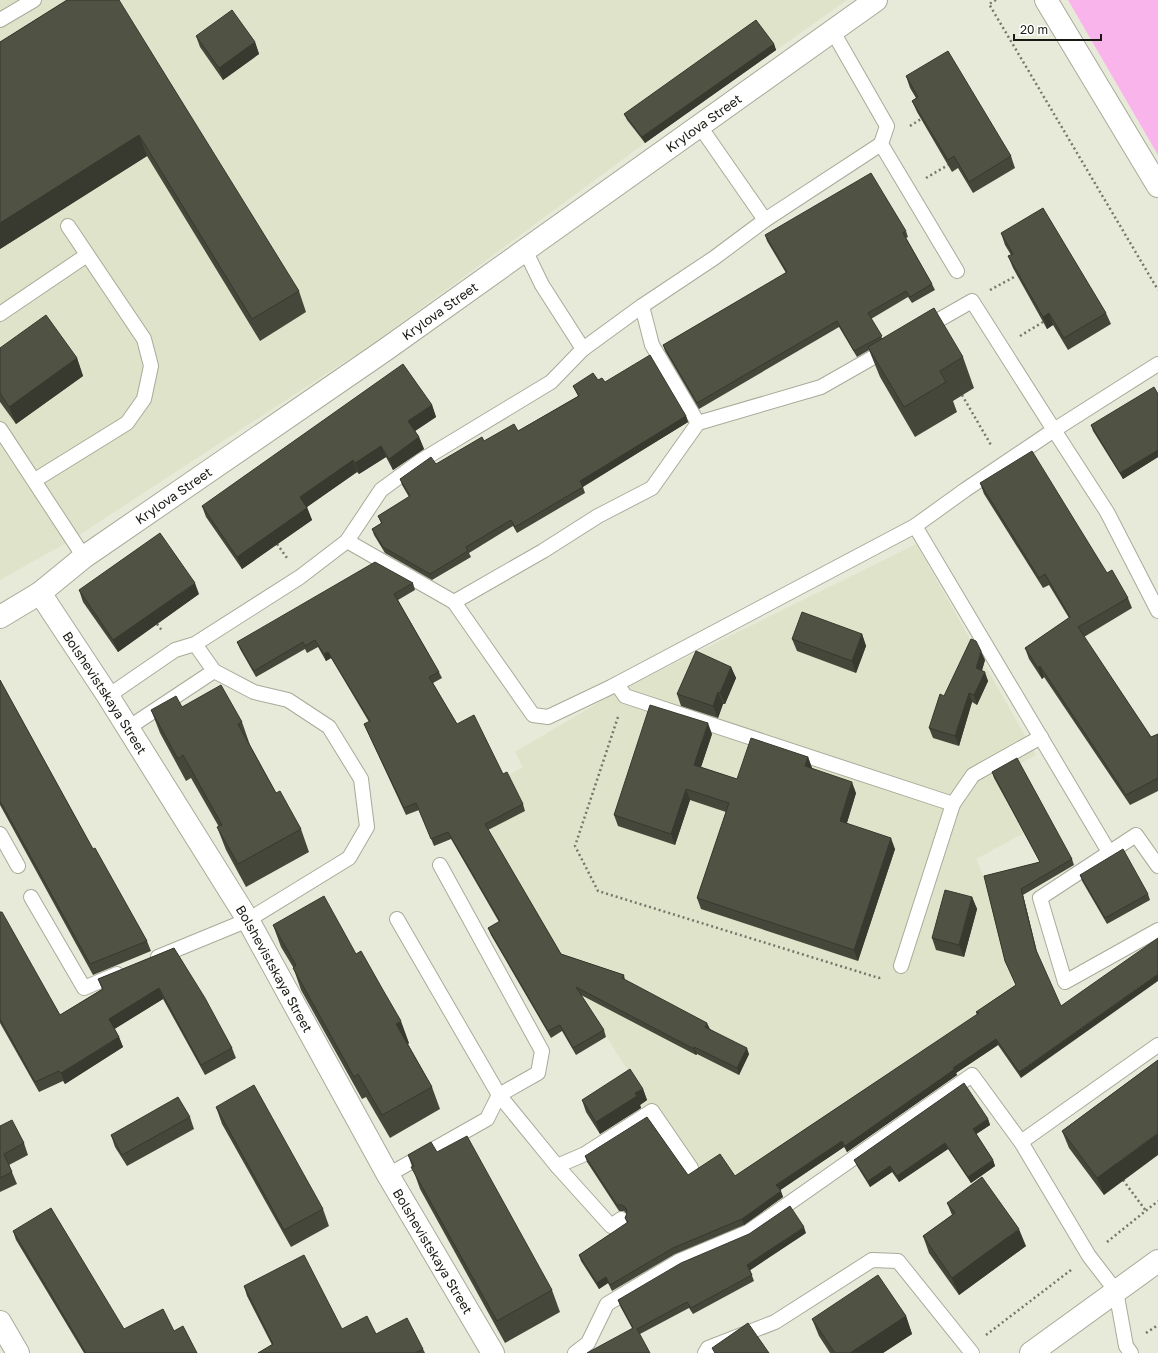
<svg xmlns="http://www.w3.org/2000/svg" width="1158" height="1353" font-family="'Golos Text',sans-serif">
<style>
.built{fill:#dfe3c9}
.green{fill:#fab4ec}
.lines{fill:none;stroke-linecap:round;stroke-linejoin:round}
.lane-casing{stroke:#a8ab99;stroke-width:16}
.street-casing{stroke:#a8ab99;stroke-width:24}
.secondary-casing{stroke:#a8ab99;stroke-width:24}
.path{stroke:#75776b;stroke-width:2.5;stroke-dasharray:2 3;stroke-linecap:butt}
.lane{stroke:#fff;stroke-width:14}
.street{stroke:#fff;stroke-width:22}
.secondary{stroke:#fff;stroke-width:22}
.wall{fill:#45473a}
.shaded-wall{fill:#38392f}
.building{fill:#505243;stroke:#38392f}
.labels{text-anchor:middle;stroke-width:4;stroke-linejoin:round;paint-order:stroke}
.street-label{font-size:13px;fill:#181912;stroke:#fff}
</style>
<rect width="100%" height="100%" fill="#e7ead8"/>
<g class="built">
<polygon points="0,0 847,0 645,143 378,340 73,539 0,580"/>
<polygon points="916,544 1036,755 994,778 1024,833 976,859 986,882 1018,991 737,1182 690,1181 640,1105 647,1100 616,1052 468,798 523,767 515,752 615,693"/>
</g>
<polygon class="green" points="1068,0 1158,0 1158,155"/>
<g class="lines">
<defs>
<g id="lane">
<polyline points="0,20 34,0"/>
<polyline points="832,30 887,126 881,144 957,271"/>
<polyline points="699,125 765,220"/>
<polyline points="525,250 542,285 583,349"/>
<polygon points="972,301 1054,430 965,490 915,526 611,687 548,717 533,715 454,602 543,551 598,516 652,488 698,423 821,387"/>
<polyline points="642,306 652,345 698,423"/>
<polyline points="0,314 87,255"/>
<polyline points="1158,364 1054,430 1107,512 1158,611"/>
<polyline points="0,429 84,557"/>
<polyline points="35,480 127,423 144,399 151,366 144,339 68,226"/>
<polyline points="915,526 1109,852"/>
<polyline points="347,541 454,602"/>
<polyline points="617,684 625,696 953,804"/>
<polyline points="108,696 175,650 195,644 300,577 347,541 381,490 422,460 551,382 583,349 642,306 714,258 765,220 881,144"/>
<polyline points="128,728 214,671"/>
<polyline points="0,834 18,866"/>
<polyline points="1158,866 1136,835 1040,898 1065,982 1158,930"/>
<polyline points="31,897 84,988 117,974"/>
<polyline points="397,919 499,1095 557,1166 611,1226 621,1219"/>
<polyline points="158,957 248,920 349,858 367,827 361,779 329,727 288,700 254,692 214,671 195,644"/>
<polyline points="901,966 953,804 973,775 1041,737"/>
<polyline points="1021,1142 1158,1045"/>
<polyline points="557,1166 585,1154 652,1111 691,1168"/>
<polyline points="388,1175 487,1119 499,1095 538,1073 542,1051 440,865"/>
<polyline points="575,1353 588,1343 607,1304 679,1261 748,1232 972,1075 1021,1142 1089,1256 1116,1291 1126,1346 1131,1353"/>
<polyline points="705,1353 708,1348 775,1322 872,1260 898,1261 972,1353"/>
</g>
<g id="street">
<path id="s1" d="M40 593 108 696 248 920 388 1175 493 1353"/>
<path id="s2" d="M0 617 40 593 84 557 385 350 876 0"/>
<polyline points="0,1322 18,1353"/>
</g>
<g id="secondary">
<polyline points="1046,0 1158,186"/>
<polyline points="1031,1353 1158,1261"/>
</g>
</defs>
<use href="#lane" class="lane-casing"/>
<use href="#street" class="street-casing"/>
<use href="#secondary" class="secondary-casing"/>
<g class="path">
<polyline points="996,0 989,4 1158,290"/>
<polyline points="910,126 921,119"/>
<polyline points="926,178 948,165"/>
<polyline points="990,290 1016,276"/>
<polyline points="1020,336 1043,322"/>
<polyline points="962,395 991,445"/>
<polyline points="277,544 287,558"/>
<polyline points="157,624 163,632"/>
<polyline points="618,717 575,846 598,891 879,978 881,977"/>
<polyline points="1123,1180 1146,1211"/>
<polyline points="1107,1242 1158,1201"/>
<polyline points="1146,1333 1158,1325"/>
<polyline points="986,1335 1071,1270"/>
</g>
<use href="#lane" class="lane"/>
<use href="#street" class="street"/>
<use href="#secondary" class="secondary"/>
</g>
<g class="wall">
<polygon points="67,0 299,291 306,312 260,341 147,156 0,249 0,42"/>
<polygon points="196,36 255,42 259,54 223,80 200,47"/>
<polygon points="774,44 776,50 645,143 627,120 624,114"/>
<polygon points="906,76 1011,156 1015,168 973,193 958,168 952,172 917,112 912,101 916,98 910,88"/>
<polygon points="906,231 908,237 906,238 932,284 935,290 912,303 908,297 871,319 882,338 963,357 974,388 953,401 957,412 915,437 880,377 869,350 857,357 839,327 699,409 665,351 663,345 786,273 767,241 765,235"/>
<polygon points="1001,233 1106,313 1111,324 1068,350 1053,325 1047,329 1013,268 1008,256 1011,255 1005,245"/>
<polygon points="0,348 77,358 83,376 16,424 0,402"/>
<polygon points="598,380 605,382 686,416 688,422 583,487 585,493 517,533 513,526 469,553 471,557 432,580 385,553 374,535 372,529 381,523 378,516 409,497 402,485 400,479 436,464 484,441 518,431 578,396 573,386"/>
<polygon points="1158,394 1158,457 1123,479 1093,431 1091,425"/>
<polygon points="432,405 436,417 415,431 419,437 424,449 393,470 386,457 359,474 357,472 307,507 312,520 242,569 206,517 202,506"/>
<polygon points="980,483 1107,573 1128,598 1132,608 1084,637 1151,737 1158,734 1158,791 1130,805 1044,677 1042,679 1029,659 1025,648 1069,618 1049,585 1043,588 984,494"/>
<polygon points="413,583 415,590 398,600 439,672 442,678 433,683 457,724 503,774 523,804 525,811 488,830 561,954 624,975 625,980 710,1029 749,1054 739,1075 697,1054 696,1055 581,995 604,1030 606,1037 576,1055 562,1031 551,1038 491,935 488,928 499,922 451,839 434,846 419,810 406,815 367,731 364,724 369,722 331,658 326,661 318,647 307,653 305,649 256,677 240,649 237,642"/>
<polygon points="79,590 199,594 118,652 83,602"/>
<polygon points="862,634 866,646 856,673 797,651 792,639"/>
<polygon points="985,660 982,670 988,681 977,705 972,702 959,746 933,738 929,728 944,696"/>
<polygon points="731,667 736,678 725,704 723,704 718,718 681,706 677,694"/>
<polygon points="0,680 93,849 147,941 151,951 93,975 0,805"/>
<polygon points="182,707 242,722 250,745 276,793 301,829 309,852 246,887 226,850 217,827 219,827 191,778 186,781 160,733 151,710"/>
<polygon points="712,734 701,767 737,779 808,757 812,768 856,793 847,823 895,849 858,961 701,909 697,898 726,812 690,800 675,845 618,826 614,815"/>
<polygon points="992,772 1072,859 1074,865 1023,895 1037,954 1021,1078 998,1045 956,1073 957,1075 847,1152 844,1147 780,1190 783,1197 744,1225 675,1254 612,1291 608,1283 599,1289 581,1261 579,1255 627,1223 625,1218 627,1214 624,1211 619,1211 587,1162 585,1156 688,1175 735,1176 977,1015 976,1012 1016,985 1005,961 984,876 1040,862 994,778"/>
<polygon points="1080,875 1148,894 1150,900 1107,924 1082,881"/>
<polygon points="972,897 977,909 964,957 936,950 932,938"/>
<polygon points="0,912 60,1015 102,989 98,979 174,948 232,1048 236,1058 205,1075 163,999 114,1029 119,1037 123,1047 65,1084 63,1081 39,1092 0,1023"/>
<polygon points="273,925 356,954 409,1043 408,1044 432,1087 440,1109 390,1138 366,1097 362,1099 301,990 293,967 281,947"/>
<polygon points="1158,1060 1104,1195 1069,1148 1062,1131"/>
<polygon points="643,1089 647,1100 640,1105 641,1108 600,1134 586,1112 582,1100"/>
<polygon points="216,1107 323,1209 329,1226 291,1247 222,1124"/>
<polygon points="190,1117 194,1129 127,1166 115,1147 111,1135"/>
<polygon points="988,1119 990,1125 976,1134 993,1160 995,1166 971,1183 948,1149 899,1182 892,1172 870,1187 857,1166 854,1160"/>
<polygon points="0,1126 24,1143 28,1155 9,1165 17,1184 0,1192"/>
<polygon points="437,1152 552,1290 560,1312 505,1343 420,1189 408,1155"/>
<polygon points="947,1203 1026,1246 959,1295 929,1253 923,1236 952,1215"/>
<polygon points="13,1231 124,1329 174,1331 197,1353 84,1353 16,1240"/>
<polygon points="806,1233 750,1270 754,1281 693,1314 689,1308 640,1334 632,1328 620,1306 618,1300"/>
<polygon points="244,1286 342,1329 376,1334 423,1349 425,1353 258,1353 272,1345 247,1296"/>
<polygon points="906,1316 912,1334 883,1353 830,1353 819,1336 812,1319"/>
</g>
<g class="shaded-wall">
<polygon points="255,42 259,54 223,80 219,68"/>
<polygon points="774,44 776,50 645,143 642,137"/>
<polygon points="139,135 147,156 0,249 0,223"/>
<polygon points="1049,313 1053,325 1047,329 1043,317"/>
<polygon points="77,358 83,376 16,424 9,407"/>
<polygon points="432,405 436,417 412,433 408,421"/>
<polygon points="686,416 688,422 582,487 580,481"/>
<polygon points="419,437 424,449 393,470 389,459"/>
<polygon points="381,446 386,457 359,474 355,463"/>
<polygon points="1158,450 1158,457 1123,479 1120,473"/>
<polygon points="353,460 357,472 304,509 300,497"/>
<polygon points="307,508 312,520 242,569 237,557"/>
<polygon points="195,583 199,594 118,652 113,640"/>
<polygon points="862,634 866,646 856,673 852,661"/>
<polygon points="981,651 985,660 980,677 976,668"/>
<polygon points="328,652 331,658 326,661 324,654"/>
<polygon points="1040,666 1044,677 1042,679 1038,668"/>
<polygon points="731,667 736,678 725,704 720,693"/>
<polygon points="985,672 988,681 977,705 974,695"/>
<polygon points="718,692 723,704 718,718 713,706"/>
<polygon points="969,693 972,702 959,746 955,736"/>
<polygon points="708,723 712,734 698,776 694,765"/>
<polygon points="808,757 812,768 809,777 805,766"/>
<polygon points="852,782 856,793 844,832 840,821"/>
<polygon points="686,789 690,800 675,845 671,834"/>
<polygon points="891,838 895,849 858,961 854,950"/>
<polygon points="1021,889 1023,895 1038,956 1036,950"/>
<polygon points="972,897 977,909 964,957 959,945"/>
<polygon points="1158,974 1158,981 1021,1078 1019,1072"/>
<polygon points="159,988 163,999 113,1030 109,1019"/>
<polygon points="401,1021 409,1043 404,1046 396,1024"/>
<polygon points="707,1023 710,1029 705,1027"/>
<polygon points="119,1037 123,1047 65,1084 61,1073"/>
<polygon points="996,1039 998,1045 956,1073 957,1075 847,1152 845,1146 953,1068"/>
<polygon points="694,1047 697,1054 696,1055 694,1049"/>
<polygon points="747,1048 749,1054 739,1075 737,1068"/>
<polygon points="643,1089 647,1100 640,1105 641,1108 600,1134 596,1122 635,1093"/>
<polygon points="988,1119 990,1125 975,1135 973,1129"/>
<polygon points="1158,1133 1158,1155 1104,1195 1097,1178"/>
<polygon points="842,1141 844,1147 779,1191 776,1185"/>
<polygon points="945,1143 948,1149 899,1182 897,1176"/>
<polygon points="993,1160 995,1166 971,1183 968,1177"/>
<polygon points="890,1166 892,1172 870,1187 868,1181"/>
<polygon points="781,1191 783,1197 744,1225 742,1219"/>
<polygon points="804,1227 806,1233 749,1271 747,1265"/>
<polygon points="1019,1229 1026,1246 959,1295 952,1278"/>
<polygon points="606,1277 608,1283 599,1289 597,1283"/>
<polygon points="906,1316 912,1334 883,1353 850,1353"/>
</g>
<g class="building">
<polygon points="67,0 119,0 299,291 252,319 139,135 0,223 0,42"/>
<polygon points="232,10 255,42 219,68 196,36"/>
<polygon points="756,20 774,44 642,137 624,114"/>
<polygon points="948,51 1011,156 969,182 954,156 948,160 912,101 918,97 906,76"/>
<polygon points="871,173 906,231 903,233 932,284 910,297 906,291 868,313 882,336 854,351 837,321 697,403 663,345 787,272 765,235"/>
<polygon points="1043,208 1106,313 1064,338 1049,313 1043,317 1008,256 1013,254 1001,233"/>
<polygon points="934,308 963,357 940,371 946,382 904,407 868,347"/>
<polygon points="46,315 77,358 9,407 0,393 0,348"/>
<polygon points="650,355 686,416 580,481 583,487 515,527 511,520 466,547 468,551 430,574 383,547 372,529 382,523 378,516 410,496 400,479 431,457 436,464 482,437 484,441 514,424 518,431 579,396 573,386 593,373 598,380 602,378 605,382"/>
<polygon points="403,364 432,405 408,421 419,437 389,459 381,446 355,463 353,460 300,497 307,508 237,557 202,506"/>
<polygon points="1154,387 1158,394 1158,450 1120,473 1091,425"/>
<polygon points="1032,451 1107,573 1112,570 1128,598 1078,627 1151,737 1158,734 1158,778 1126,795 1040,666 1038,668 1025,648 1070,617 1045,574 1039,578 980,483"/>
<polygon points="160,533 195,583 113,640 79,590"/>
<polygon points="375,562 413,583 394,594 439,672 429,677 457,724 474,715 503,774 507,772 523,804 485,824 561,954 624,975 622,978 707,1023 705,1027 747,1048 737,1068 694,1047 694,1049 576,987 604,1030 573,1048 560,1025 548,1031 488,928 500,921 448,832 431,839 416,803 404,808 364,724 370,721 328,652 324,654 315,640 305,646 303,642 254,671 237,642"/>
<polygon points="802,612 862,634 852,661 792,639"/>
<polygon points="971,639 976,641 981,651 976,668 985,672 974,695 969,693 955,736 929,728 940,694 944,696"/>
<polygon points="696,651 731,667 720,693 718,692 713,706 677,694"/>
<polygon points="0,680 93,849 95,848 147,941 90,964 0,801"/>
<polygon points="221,685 242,722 238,724 276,793 280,791 301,829 238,864 217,827 222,825 183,755 178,759 151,710 176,696 182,707"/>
<polygon points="650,705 708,723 694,765 737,779 751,738 808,757 805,766 852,782 840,821 891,838 854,950 697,898 729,803 686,789 671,834 614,815"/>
<polygon points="1017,758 1072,859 1021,889 1036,950 1061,1006 1158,938 1158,974 1019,1072 996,1039 953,1068 955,1069 845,1146 842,1141 776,1185 781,1191 742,1219 673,1248 610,1285 606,1277 597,1283 579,1255 628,1222 625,1218 627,1213 626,1208 622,1205 617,1205 585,1156 647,1117 688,1175 720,1154 735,1176 979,1013 976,1012 1016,985 1005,961 984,876 1040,862 992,772"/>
<polygon points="1123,849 1148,894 1105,918 1080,875"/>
<polygon points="945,890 972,897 959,945 932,938"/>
<polygon points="324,896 356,954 361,951 383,990 401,1021 396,1024 432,1087 382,1115 358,1074 354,1077 293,968 296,965 273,925"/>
<polygon points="0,912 2,912 60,1015 103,989 98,979 174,948 205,998 232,1048 201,1065 159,988 109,1019 119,1037 61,1073 59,1071 35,1082 0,1019"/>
<polygon points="1158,1060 1158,1133 1097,1178 1062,1131"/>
<polygon points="630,1069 643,1089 635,1093 637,1096 596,1122 582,1100"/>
<polygon points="964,1083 988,1119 973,1129 993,1160 968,1177 945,1143 897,1176 890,1166 868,1181 854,1160"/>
<polygon points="254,1085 323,1209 284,1230 216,1107"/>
<polygon points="178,1097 190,1117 122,1155 111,1135"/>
<polygon points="12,1120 24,1143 4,1154 12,1172 0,1178 0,1126"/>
<polygon points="467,1136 552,1290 497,1321 411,1167 414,1166 408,1155 431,1142 437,1152"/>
<polygon points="982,1177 1019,1229 952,1278 923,1236 955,1213 947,1203"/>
<polygon points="790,1206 804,1227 747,1265 752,1275 691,1308 687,1302 637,1329 650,1353 587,1353 633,1328 618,1300 681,1263 749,1234"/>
<polygon points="51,1208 124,1329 163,1309 174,1331 183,1326 197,1353 86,1353 13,1231"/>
<polygon points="304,1255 342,1329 367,1316 376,1334 407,1318 423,1349 415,1353 258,1353 273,1344 244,1286"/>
<polygon points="878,1275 906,1316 850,1353 835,1353 812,1319"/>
<polygon points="748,1323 769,1353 715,1353 712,1348"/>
</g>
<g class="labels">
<g class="street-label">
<text dy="5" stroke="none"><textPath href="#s2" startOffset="860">Krylova Street</textPath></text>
<text dy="5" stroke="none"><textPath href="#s2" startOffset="536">Krylova Street</textPath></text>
<text dy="5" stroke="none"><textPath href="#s2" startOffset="212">Krylova Street</textPath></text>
<text dy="5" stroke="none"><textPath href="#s1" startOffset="119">Bolshevistskaya Street</textPath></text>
<text dy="5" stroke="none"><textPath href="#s1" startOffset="443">Bolshevistskaya Street</textPath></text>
<text dy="5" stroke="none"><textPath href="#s1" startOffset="767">Bolshevistskaya Street</textPath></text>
</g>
</g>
<path d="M1014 34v6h87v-6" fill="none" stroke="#181912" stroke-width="2"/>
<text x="1020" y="34" font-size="12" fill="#181912" stroke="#ffffff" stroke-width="3" paint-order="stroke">20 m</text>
</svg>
